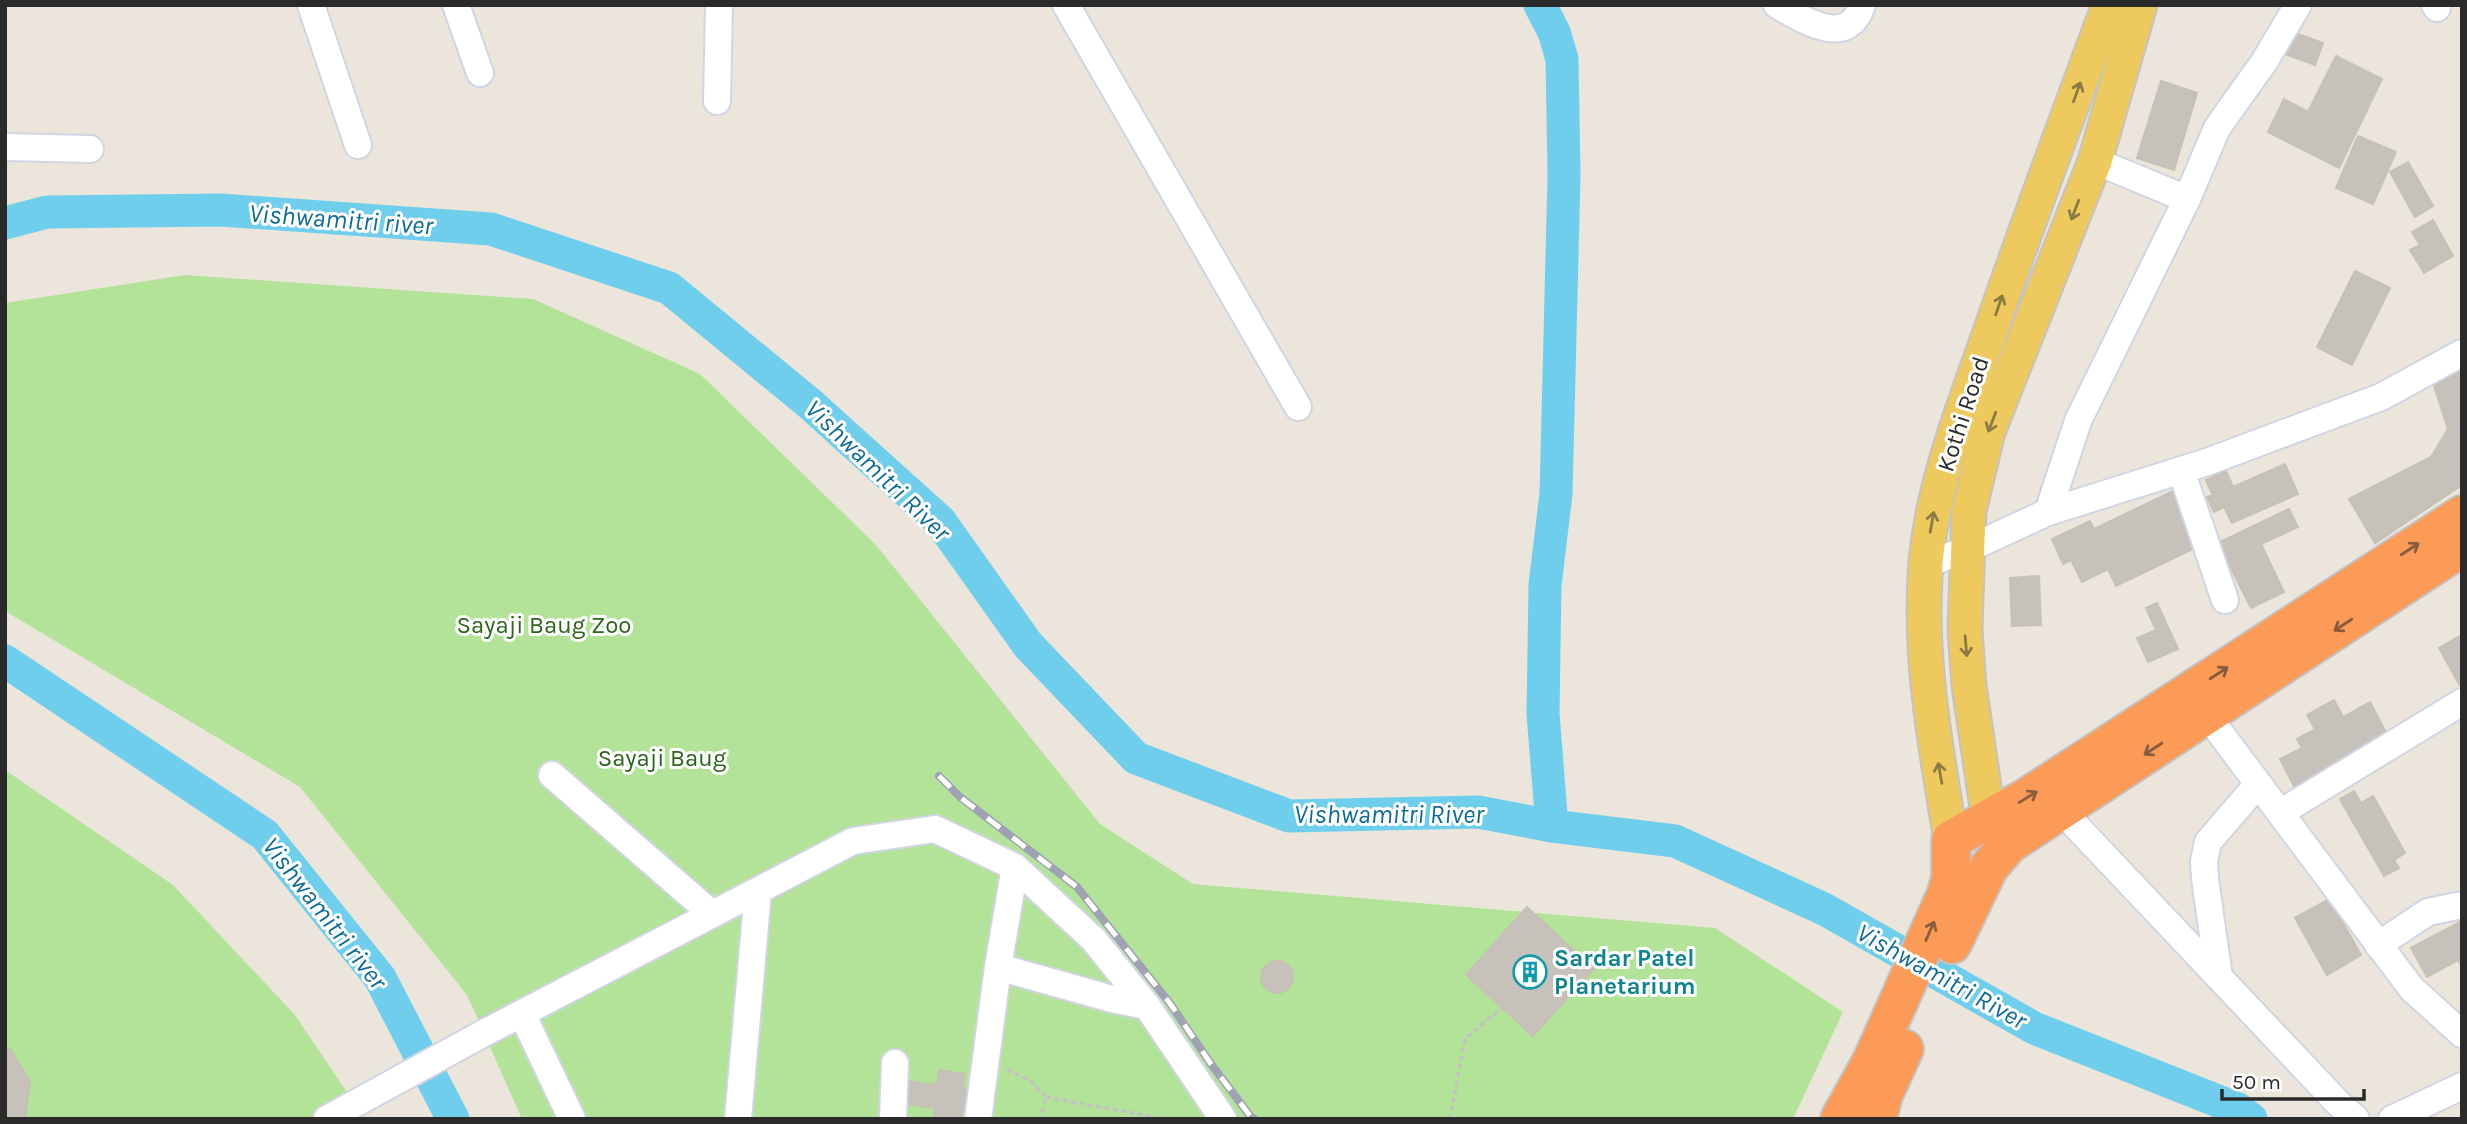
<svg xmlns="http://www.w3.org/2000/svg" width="2467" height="1124" font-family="Karla,sans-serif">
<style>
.green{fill:#b3e299}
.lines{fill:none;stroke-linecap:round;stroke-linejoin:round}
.river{stroke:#70ceed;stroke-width:33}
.building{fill:#c7c1bb;stroke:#c7c0b5;stroke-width:2}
.minor-casing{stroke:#d1d5e2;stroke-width:30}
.major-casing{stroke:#c3c3c3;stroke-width:37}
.highway-casing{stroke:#c3c3c3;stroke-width:42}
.path{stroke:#c3c3c3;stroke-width:3.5;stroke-dasharray:5 3.5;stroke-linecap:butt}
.minor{stroke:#fff;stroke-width:26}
.major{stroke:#eeca5e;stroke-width:33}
.highway{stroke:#fc9b57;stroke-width:38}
.rail-casing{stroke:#9fa2b4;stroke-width:8}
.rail{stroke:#fff;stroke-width:5;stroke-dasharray:16;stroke-linecap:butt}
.oneway{stroke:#8c7a44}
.oneway2{stroke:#885d3e}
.labels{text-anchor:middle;stroke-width:6;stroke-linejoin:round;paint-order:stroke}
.street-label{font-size:24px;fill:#2a2a2a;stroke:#fff}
.park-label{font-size:24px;fill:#2c661b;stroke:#fff}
.culture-label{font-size:24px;font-weight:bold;fill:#0d838f;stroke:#fff;text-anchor:start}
.water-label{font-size:26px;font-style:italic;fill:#0f6b98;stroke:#fff}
</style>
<rect width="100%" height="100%" fill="#ece5dc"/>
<g class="green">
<polygon points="185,275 533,299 700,374 876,545 1100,824 1193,884 1715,928 1843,1012 1793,1119 522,1119 467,995 300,787 5,611 5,303"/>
<polygon points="5,770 173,885 295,1015 365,1119 5,1119"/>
</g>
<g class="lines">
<g class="river">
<polyline points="1540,5 1554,32 1562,59 1564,175 1556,494 1545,585 1543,714 1552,826"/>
<polyline points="5,223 47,212 221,210 491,229 669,288 809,403 940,521 1028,645 1136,758 1289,816 1478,812 1552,826 1675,841 1824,909 2034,1028 2238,1109 2251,1119"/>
<polyline points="5,661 265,835 380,978 453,1119"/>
</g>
</g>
<g class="building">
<polygon points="2290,31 2323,43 2315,65 2282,53"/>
<polygon points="2336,56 2382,79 2339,168 2268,132 2284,99 2308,112"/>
<polygon points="2161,81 2197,93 2174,170 2137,158"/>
<polygon points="2358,136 2396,152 2373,204 2336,188"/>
<polygon points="2408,162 2433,206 2415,217 2390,172"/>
<polygon points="2433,220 2453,256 2424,273 2410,250 2420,245 2412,232"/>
<polygon points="2355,271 2390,288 2352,365 2317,347"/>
<polygon points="2462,368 2462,485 2375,543 2349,499 2431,457 2448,429 2434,386"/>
<polygon points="2285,464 2298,494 2232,523 2224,507 2214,512 2207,497 2213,495 2206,480 2226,471 2233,487"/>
<polygon points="2173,491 2199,546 2116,586 2108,569 2082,582 2071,560 2063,564 2052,539 2090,521 2094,529"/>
<polygon points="2289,509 2298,527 2261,544 2284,592 2251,608 2218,543"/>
<polygon points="2039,576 2041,625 2012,626 2010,578"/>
<polygon points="2157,603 2178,649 2148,662 2137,638 2156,630 2146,608"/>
<polygon points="2462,635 2462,683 2459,684 2439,648"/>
<polygon points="2334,700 2343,717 2370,702 2390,740 2296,790 2280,759 2302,748 2297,739 2315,729 2307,715"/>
<polygon points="2354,791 2361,803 2373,796 2405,853 2394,860 2399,868 2384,876 2340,799"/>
<polygon points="2329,899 2361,955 2327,975 2295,918"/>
<polygon points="1527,907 1594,969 1533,1036 1466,975"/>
<polygon points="2462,921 2462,966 2458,960 2427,977 2411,948"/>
<circle cx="1277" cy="977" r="16"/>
<polygon points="5,1048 10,1049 30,1081 25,1119 5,1119"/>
<polygon points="939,1070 965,1074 963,1088 973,1090 970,1112 962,1110 961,1119 934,1119 935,1108 904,1104 907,1081 937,1085"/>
</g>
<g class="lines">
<defs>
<g id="minor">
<polyline points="311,5 358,145"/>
<polyline points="456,5 480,73"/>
<polyline points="1066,5 1298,407"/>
<path d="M1777 5C1802 19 1848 50 1862 5"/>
<polyline points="2435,5 2437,8"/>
<polyline points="717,101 719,5"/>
<polyline points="5,147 90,149"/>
<polyline points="2095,161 2187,199 2217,128 2264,62 2298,5"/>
<polyline points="2181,470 2225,600"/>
<polyline points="2048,512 2078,421 2187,199"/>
<polyline points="1926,564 1966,550 2048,512 2207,462 2381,397 2462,353"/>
<polyline points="2206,714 2412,989 2462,1034"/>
<polyline points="552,775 712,914"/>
<polyline points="2060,809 2339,1104 2356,1119"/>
<polyline points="2280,813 2462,702"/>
<polyline points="2378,945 2428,912 2462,905"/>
<polyline points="998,967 1112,999 1147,1006"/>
<polyline points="2219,977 2205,879 2204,861 2208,842 2258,784"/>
<polyline points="522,1014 572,1119"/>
<polyline points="327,1119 484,1033 853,841 935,829 1015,867 1094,940 1147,1006 1223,1119"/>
<polyline points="738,1119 758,891"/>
<polyline points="893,1119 895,1063"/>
<polyline points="978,1119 998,967 1015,867"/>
<polyline points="2392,1119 2462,1086"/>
</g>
<g id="major">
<polyline points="1989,820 1969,686 1965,630 1969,511 1988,432 2095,161 2140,5"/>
<path d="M1951 840C1936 749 1918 655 1926 562 1933 485 1962 411 1988 338 2026 227 2068 116 2109 5"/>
</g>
<g id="highway">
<polyline points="1952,944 1989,867 2009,844 2462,547"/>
<polyline points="1840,1119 1872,1061 1947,893 1951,877 1951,840 2026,798 2462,515"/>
<polyline points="1877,1119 1883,1095 1904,1049"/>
</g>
</defs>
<use href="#minor" class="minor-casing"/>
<use href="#major" class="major-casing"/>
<use href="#highway" class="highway-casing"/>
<g class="path">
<polyline points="1007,1070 1030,1080 1046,1097 1041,1119"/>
<polyline points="1046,1097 1166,1119"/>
<polyline points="1450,1119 1465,1039 1502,1008"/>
</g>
<use href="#minor" class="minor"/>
<use href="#major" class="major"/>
<use href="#highway" class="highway"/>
<defs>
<polyline id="rail" points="939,776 960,797 1077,887 1169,1002 1211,1064 1251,1117 1255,1119"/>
</defs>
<use href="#rail" class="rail-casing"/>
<use href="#rail" class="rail"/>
</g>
<defs><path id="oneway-shaft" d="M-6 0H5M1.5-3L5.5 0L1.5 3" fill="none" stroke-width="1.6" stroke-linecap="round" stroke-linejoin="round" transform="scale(1.75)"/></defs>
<g class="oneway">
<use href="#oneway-shaft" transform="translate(2077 92) rotate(-70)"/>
<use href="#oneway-shaft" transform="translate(2075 210) rotate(111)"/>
<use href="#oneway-shaft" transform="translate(1999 305) rotate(-71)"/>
<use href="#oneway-shaft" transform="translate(1992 422) rotate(111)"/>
<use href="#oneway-shaft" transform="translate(1932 522) rotate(-80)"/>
<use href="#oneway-shaft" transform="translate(1966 646) rotate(85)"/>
<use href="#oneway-shaft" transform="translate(1940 773) rotate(-100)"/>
</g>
<g class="oneway2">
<use href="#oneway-shaft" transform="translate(2410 549) rotate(-33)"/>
<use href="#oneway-shaft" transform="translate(2343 625) rotate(147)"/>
<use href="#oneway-shaft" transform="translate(2219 673) rotate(-33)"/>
<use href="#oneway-shaft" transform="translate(2153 749) rotate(147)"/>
<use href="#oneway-shaft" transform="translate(2028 797) rotate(-32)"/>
<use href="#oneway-shaft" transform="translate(1930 931) rotate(-66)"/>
</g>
<defs>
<symbol id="building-ring" viewBox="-11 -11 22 22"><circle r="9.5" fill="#fff" stroke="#0f9aa8" stroke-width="1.5"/><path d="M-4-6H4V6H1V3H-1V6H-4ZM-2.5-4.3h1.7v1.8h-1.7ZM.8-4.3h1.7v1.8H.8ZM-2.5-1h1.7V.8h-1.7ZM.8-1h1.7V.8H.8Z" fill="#0f9aa8"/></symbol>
</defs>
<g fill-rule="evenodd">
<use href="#building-ring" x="1511" y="953" width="38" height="38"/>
</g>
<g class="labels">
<g class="street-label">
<text transform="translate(1963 414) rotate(-72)" y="8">Kothi Road</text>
</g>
<g class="park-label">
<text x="544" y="633">Sayaji Baug Zoo</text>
<text x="662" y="766">Sayaji Baug</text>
</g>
<g class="culture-label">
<text x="1554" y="966">Sardar Patel<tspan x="1554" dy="28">Planetarium</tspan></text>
</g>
<g class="water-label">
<text transform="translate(341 219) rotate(4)" y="9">Vishwamitri river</text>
<text transform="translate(878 470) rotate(44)" y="9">Vishwamitri River</text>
<text x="1389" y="823">Vishwamitri River</text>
<text transform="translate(325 913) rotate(52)" y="9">Vishwamitri river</text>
<text transform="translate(1942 976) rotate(29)" y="9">Vishwamitri River</text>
</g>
</g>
<rect width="2467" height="1124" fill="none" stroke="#2a2a2a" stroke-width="14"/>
<path d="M2222 1089v10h142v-10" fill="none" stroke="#2a2a2a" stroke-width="3.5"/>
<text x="2232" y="1089" font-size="21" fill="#2a2a2a" stroke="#ffffff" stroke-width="5" paint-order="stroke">50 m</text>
</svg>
